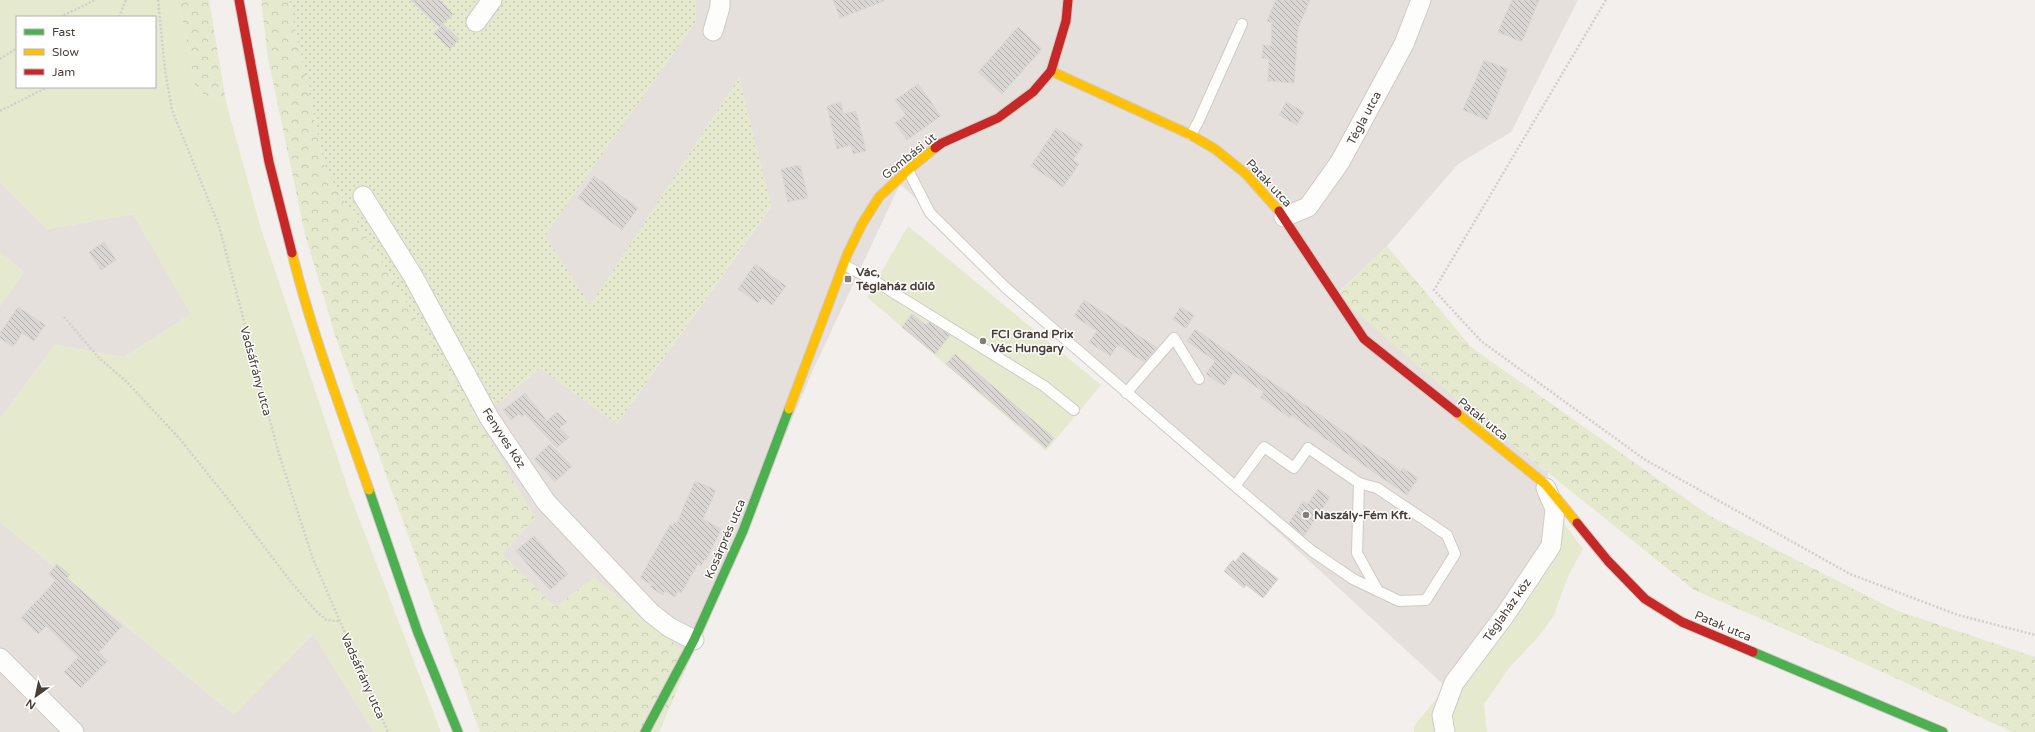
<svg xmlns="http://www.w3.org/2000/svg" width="2035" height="732" font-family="'Varela Round',sans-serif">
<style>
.residential{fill:#e5e0db}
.green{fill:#e5eace;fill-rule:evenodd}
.forest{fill:url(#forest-crowns)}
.garden{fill:url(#garden-dots)}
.building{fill:url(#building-back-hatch);stroke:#dad6d2}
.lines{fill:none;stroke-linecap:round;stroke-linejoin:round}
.lane-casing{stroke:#cecbc8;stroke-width:12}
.street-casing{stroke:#cecbc8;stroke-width:21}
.fast-casing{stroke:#d2cbc5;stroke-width:11}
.slow-casing{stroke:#d2cbc5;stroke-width:11}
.jam-casing{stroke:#d2cbc5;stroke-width:11}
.path{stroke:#d2cfcb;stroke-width:2.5;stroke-dasharray:2 2;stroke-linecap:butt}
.lane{stroke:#fdfdfc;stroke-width:10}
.street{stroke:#fdfdfc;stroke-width:19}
.fast{stroke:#4caf50;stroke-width:9}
.slow{stroke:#ffc107;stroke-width:9}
.jam{stroke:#c62828;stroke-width:9}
.poi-dot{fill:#847d78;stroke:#fff;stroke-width:1.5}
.labels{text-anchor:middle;stroke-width:3;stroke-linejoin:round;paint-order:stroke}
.street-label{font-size:12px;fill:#483f39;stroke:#fff}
.poi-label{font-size:12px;font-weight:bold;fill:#483f39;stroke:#fff;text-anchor:start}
</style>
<defs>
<pattern id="forest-crowns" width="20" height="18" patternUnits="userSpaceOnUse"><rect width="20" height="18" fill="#e5eace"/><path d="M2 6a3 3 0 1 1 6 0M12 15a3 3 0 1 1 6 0" fill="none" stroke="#c6cab2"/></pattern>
<pattern id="garden-dots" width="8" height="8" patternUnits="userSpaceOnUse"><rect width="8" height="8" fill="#e5eace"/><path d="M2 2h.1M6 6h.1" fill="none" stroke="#c6cab2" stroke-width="1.8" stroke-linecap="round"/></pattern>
<pattern id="building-back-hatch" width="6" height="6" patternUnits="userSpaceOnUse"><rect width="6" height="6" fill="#dad6d4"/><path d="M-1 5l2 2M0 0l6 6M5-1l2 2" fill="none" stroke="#b3afad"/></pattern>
</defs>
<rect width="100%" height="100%" fill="#f2efec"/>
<g class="residential">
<polygon points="696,0 1578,0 1511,132 1458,164 1387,246 1337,294 1459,401 1548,473 1544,548 1446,687 900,184 813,370 691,657 555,607 502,554 535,518 478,420 540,368 617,424 771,207 739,78 590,306 544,236 696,21"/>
<polygon points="0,182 47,229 133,214 191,314 124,357 55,345 0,419 0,306 24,272 0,252"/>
<polygon points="0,522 234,715 313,634 374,732 0,732"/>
</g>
<g class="green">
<path d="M0 0H175L184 24 196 92 226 102 261 229 350 495 441 732H374L313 634 234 715 0 522V419L55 345 124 357 190 314 133 214 47 229 0 182ZM17 17H155V87H17Z"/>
<polygon points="908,226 1101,385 1046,451 867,297"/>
<polygon points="0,252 24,272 0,306"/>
<polygon points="1547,501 1583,549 1568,576 1554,615 1540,635 1509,668 1484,704 1487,732 1414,732 1414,726 1446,687 1544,548"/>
</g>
<g class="forest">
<polygon points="175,0 209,0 226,102 196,92 184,24"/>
<polygon points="261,0 289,0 325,169 478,420 535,518 502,554 555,607 594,577 691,657 659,732 480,732 336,338 305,234 268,58"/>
<polygon points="1387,246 1471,347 1710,516 1895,610 2035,657 2035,732 2012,732 1852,658 1694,590 1459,401 1337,295"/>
</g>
<polygon class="garden" points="289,0 696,0 696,21 545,236 590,305 739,78 771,206 617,424 540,368 478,420 325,169"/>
<g class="building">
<polygon points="411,0 439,0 453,14 439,27"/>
<polygon points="833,0 884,0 884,1 840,18"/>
<polygon points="1276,0 1310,0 1298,28 1294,83 1268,81 1269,59 1262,58 1263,45 1271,46 1272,23 1267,21"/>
<polygon points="1512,0 1539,0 1522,42 1498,32"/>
<polygon points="443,24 459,39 450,49 434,33"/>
<polygon points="1018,27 1042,49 1002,94 978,72"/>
<polygon points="1484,60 1508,69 1487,120 1463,110"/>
<polygon points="918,84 941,116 907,140 895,123 906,115 895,100"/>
<polygon points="841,102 843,114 856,111 866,151 853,154 851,145 837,149 827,106"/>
<polygon points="1286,102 1304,112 1297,125 1279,115"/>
<polygon points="1056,128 1083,145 1073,160 1079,164 1063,187 1031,166"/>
<polygon points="800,165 808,198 788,202 781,169"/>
<polygon points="594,176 638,208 622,230 578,198"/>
<polygon points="104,242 116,260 101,270 89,252"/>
<polygon points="755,264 786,286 772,305 762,298 758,303 738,289"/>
<polygon points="1084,300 1102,311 1157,348 1144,362 1118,345 1110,356 1089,342 1097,331 1074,316"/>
<polygon points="18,307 45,325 34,341 22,333 13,347 0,338 0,333"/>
<polygon points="1180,307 1194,315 1186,328 1173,320"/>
<polygon points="912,314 926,325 929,322 950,335 935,354 902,327"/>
<polygon points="1195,329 1401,471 1403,468 1418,478 1407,495 1291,415 1290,418 1260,397 1264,392 1234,372 1224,386 1206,374 1215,361 1187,341"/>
<polygon points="955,354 1054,438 1046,448 946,364"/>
<polygon points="525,393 547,421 557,412 567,422 560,428 569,437 557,448 525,414 522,417 519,414 511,420 503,410"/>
<polygon points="550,444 572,466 555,482 534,459"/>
<polygon points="695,481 716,490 703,519 721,529 706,560 705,559 701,566 698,564 681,593 678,591 675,597 665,591 663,595 650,587 652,585 640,578 670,525 673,526 674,522 677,523"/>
<polygon points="1318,489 1330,497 1304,536 1289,523 1303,501 1308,504"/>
<polygon points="534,536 568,574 550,590 516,551"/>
<polygon points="1243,552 1278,579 1263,598 1246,585 1244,588 1224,571 1233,560 1235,562"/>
<polygon points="57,564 70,575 67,578 122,626 99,652 108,661 81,688 64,672 78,657 46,626 38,634 21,618 56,580 49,574"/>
</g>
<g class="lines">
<defs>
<g id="lane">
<polyline points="1191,135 1199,120 1242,24"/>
<polyline points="908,170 930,213 1006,288 1235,486 1264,447 1294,468 1308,448 1359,483 1377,488 1447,535 1455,554 1426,600 1399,601 1353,579 1312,551 1235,486"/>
<polyline points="844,265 873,280 1044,386 1074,410"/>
<polyline points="1126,393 1174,338 1199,379"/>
<polyline points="1359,483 1357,553 1378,591"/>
</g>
<g id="street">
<polyline points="476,22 492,0"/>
<polyline points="713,31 720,7 720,0"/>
<polyline points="363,196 413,276 490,419 546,502 651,613 669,627 694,640"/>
<polyline points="1284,217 1308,207 1340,162 1404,44 1421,0"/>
<polyline points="0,658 74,732"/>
<polyline points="1445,732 1442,715 1454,683 1505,615 1551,546 1555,509 1546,488"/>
</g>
<g id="fast">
<polyline points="369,490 418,633 458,732"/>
<polyline points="1753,652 1943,732"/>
<polyline points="645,732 694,640 743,531 789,409"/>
</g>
<g id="slow">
<polyline points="1051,71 1191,135 1215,149 1246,174 1279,211"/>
<path d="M292 253C312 334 342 412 369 490"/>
<polyline points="789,409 847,255 862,224 879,197 908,170 935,148"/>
<polyline points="1457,413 1545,484 1577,523"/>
</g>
<g id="jam">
<polyline points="239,0 269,162 292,253"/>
<polyline points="935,148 942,143 998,118 1033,92 1051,71 1066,21 1068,0"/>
<polyline points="1279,211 1364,339 1457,413"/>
<polyline points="1577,523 1608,561 1645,599 1682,622 1753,652"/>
</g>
</defs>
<use href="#lane" class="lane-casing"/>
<use href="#street" class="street-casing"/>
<use href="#fast" class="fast-casing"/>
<use href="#slow" class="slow-casing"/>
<use href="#jam" class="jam-casing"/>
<g class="path">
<polyline points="158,0 165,70 172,110 219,226 278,451 313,559 388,732"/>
<polyline points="1606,0 1434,290 1481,341 1644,459 1850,574 1958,615 2035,635"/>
<polyline points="60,17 95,0"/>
<polyline points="119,17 126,0"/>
<polyline points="0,59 17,48"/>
<polyline points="0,111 48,87"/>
<polyline points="64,317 99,358 125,380 179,438 228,499 291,582 314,609 326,620 339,621"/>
</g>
<use href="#lane" class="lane"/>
<use href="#street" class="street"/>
<use href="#fast" class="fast"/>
<use href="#slow" class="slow"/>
<use href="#jam" class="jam"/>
</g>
<g class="poi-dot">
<rect x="844" y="275" width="8" height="8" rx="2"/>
<circle cx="983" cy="341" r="4"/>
<circle cx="1306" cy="515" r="4"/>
</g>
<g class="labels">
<g class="street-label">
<text transform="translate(1364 118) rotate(-62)" y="4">Tégla utca</text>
<text transform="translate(909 156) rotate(-39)" y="4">Gombási út</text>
<text transform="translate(1269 183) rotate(47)" y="4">Patak utca</text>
<text transform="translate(256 371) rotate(75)" y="4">Vadsáfrány utca</text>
<text transform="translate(1483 419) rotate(39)" y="4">Patak utca</text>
<text transform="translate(504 438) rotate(57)" y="4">Fenyves köz</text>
<text transform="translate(725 539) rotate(-67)" y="4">Kosárprés utca</text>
<text transform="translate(1507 610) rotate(-55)" y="4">Téglaház köz</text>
<text transform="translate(1723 626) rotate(23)" y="4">Patak utca</text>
<text transform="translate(363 676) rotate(66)" y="4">Vadsáfrány utca</text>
</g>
<g class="poi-label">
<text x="856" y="276">Vác,<tspan x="856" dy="14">Téglaház dűlő</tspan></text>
<text x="991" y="338">FCI Grand Prix<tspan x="991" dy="14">Vác Hungary</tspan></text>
<text x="1314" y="519">Naszály-Fém Kft.</text>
</g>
</g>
<rect x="16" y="16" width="140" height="72" fill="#ffffff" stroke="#b6b2b0"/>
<rect x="24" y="29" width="20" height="6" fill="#4caf50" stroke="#b6b2b0"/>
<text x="52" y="36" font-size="12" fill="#483f39">Fast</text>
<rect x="24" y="49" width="20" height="6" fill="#ffc107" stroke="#b6b2b0"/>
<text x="52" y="56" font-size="12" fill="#483f39">Slow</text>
<rect x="24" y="69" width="20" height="6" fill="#c62828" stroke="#b6b2b0"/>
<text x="52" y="76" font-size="12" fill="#483f39">Jam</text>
<g transform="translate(36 696) rotate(213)" stroke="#ffffff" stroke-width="3" paint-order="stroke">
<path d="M0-3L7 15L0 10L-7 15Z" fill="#483f39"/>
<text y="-6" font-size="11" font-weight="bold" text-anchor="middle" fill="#483f39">N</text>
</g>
</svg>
